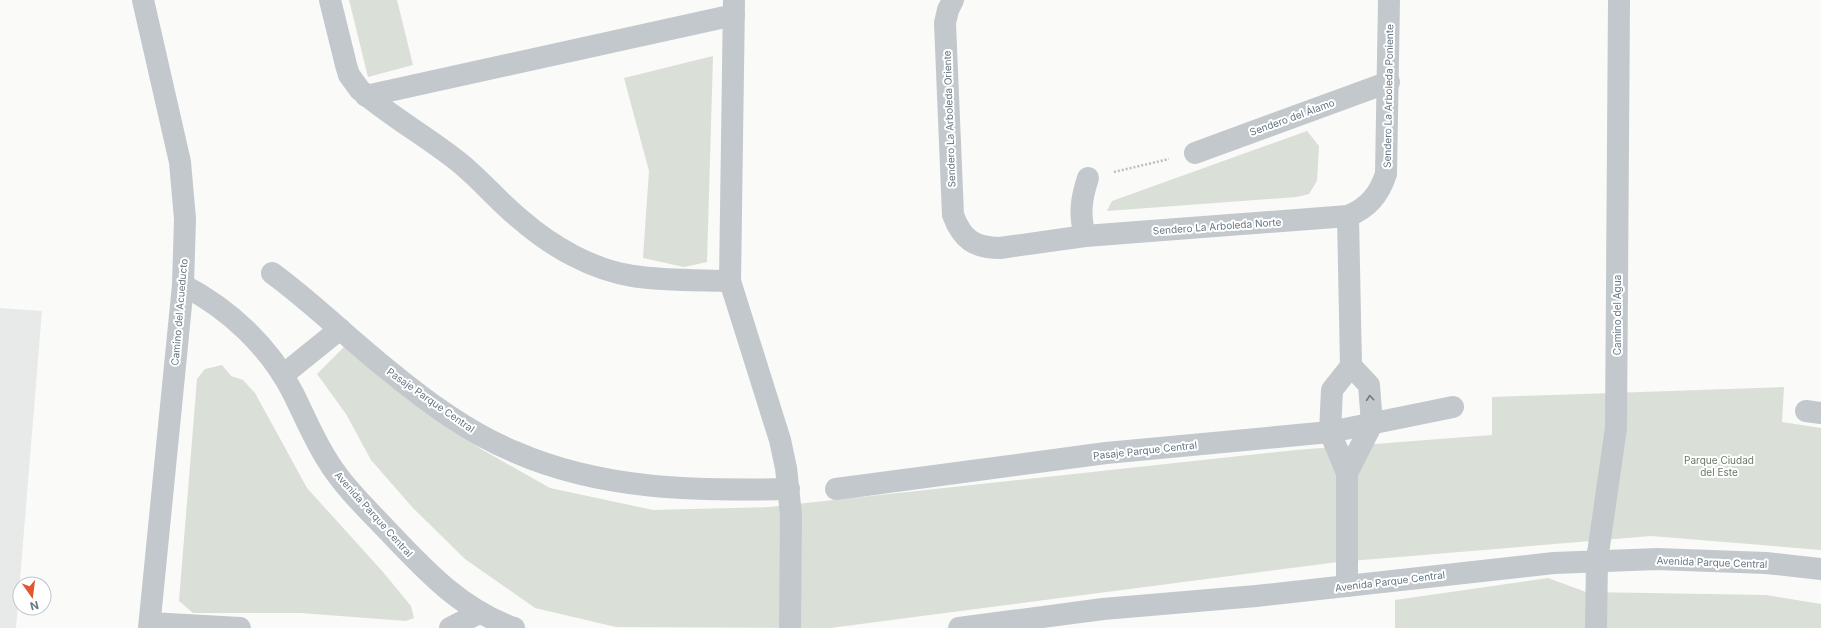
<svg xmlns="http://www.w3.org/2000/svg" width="1821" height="628" font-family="Inter,sans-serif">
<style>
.built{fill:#e8e9e9}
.green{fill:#dadfd7}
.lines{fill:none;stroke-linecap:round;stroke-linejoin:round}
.path{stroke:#bbbfc2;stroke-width:2.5;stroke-dasharray:2 2;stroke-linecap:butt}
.minor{stroke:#c3c8cc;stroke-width:22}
.oneway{stroke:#6a7a87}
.labels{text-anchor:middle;stroke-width:4;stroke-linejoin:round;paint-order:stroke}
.street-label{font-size:10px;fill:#657683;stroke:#fff}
.park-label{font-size:10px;fill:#687a64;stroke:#fff}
</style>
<rect width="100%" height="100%" fill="#fafaf8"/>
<polygon class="built" points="0,308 42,311 16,628 0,628"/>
<g class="green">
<polygon points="349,0 397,0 413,65 368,77"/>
<polygon points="713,56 707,262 684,267 643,258 649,171 624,78"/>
<polygon points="1307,131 1319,146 1317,181 1309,194 1297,197 1107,211 1112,201"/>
<polygon points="345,346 387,382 481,449 550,488 653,510 769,507 1296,450 1492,435 1492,397 1784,387 1782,422 1821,428 1821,550 1651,536 1338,562 830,628 616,627 535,608 465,559 413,508 371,460 346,414 317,374"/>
<polygon points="222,365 231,376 243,380 255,393 307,488 383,572 411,606 414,618 406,621 301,613 193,613 179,601 197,379 205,369"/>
<polygon points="1548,578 1586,592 1766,595 1821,604 1821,628 1395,628 1395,600"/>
</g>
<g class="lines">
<polyline class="path" points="1114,172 1169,159"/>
<g class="minor">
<polyline points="143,0 180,162 185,219 183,285 149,628"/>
<path d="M330 0 346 65 349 75 360 90C391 117 428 137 460 163 482 181 499 202 520 219 551 246 592 270 633 276 665 281 698 280 730 281"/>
<polyline points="734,0 730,281 780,440 786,468 791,515 790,628"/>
<path d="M953 0 948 10 945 23 953 215C962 239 974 248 1000 248L1085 236 1348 216C1368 208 1379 195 1386 174L1389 0"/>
<polyline points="366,96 734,15"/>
<polyline points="1195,153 1389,82"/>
<path d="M1085 236C1079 215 1081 199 1088 178"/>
<path d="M272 273C313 303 349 339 388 370 427 402 469 433 515 452 602 490 696 491 789 489"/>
<path d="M183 285C229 309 269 346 293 393 304 415 313 437 326 458 342 485 365 507 386 529 424 569 460 609 514 628"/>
<polyline points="283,375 340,329"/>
<polyline points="1806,411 1821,413"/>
<polyline points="1347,473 1372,424 1369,385 1351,366"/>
<polyline points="836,489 1106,453 1330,432 1453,407"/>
<polyline points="1347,586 1347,473 1330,432 1332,390 1351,366 1348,216"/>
<polyline points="150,623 240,628"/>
<polyline points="450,628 479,613"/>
<polyline points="959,628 1103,609 1256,596 1554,563 1657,559 1766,563 1821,569"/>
<polyline points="1596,628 1597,560 1616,428 1619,0"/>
</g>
</g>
<defs><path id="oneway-chevron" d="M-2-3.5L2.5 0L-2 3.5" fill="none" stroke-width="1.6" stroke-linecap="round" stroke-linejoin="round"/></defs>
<use class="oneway" href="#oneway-chevron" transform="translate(1370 398) rotate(-95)"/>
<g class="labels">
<g class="street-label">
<text transform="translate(1388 96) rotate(-89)" y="4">Sendero La Arboleda Poniente</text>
<text transform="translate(1292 117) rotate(-20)" y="4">Sendero del Álamo</text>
<text transform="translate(949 119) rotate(-92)" y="4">Sendero La Arboleda Oriente</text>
<text transform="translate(1217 226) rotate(-4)" y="4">Sendero La Arboleda Norte</text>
<text transform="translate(179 312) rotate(-85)" y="4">Camino del Acueducto</text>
<text transform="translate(1617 315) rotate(-90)" y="4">Camino del Agua</text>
<text transform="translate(431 400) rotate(35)" y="4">Pasaje Parque Central</text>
<text transform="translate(1145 450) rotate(-6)" y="4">Pasaje Parque Central</text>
<text transform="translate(374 514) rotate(48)" y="4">Avenida Parque Central</text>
<text transform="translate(1712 562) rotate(2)" y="4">Avenida Parque Central</text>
<text transform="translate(1390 581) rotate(-7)" y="4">Avenida Parque Central</text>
</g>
<g class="park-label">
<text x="1719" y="464">Parque Ciudad<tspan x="1719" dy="12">del Este</tspan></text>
</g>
</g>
<g transform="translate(32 596) rotate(166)"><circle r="19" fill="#ffffff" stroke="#c1c8cd"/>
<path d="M0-3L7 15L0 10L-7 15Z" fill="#e4572e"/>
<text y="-6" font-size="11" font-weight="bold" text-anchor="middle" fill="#657683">N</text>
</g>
</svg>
